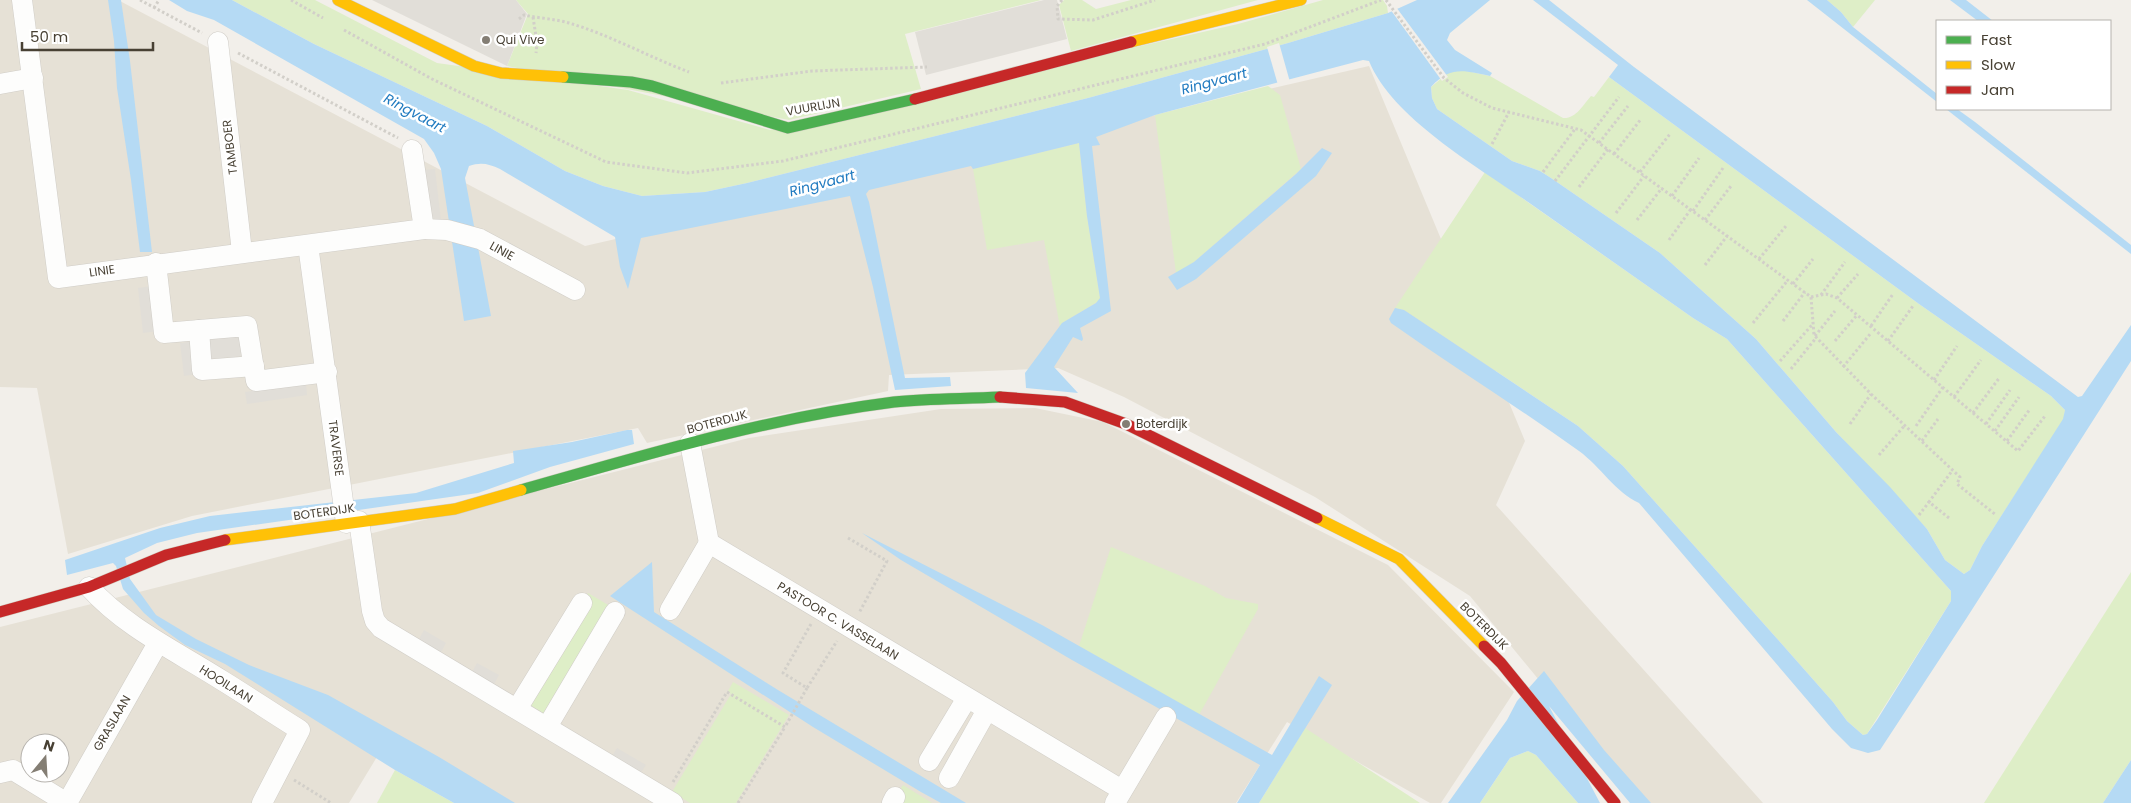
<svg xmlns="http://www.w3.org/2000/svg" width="2131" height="803" font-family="Poppins,sans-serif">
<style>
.residential{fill:#e6e1d6;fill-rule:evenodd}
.green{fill:#deeec7}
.parking{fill:#e1ded8}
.water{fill:#b5daf4}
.pier{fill:#f2efea}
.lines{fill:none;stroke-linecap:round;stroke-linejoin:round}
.street-casing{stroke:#d0cdc7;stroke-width:21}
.fast-casing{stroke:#d1ccc0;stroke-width:12}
.slow-casing{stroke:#d1ccc0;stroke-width:12}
.jam-casing{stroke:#d1ccc0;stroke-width:12}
.path{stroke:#d2cfc9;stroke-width:3;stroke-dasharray:2.5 2.5;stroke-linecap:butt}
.street{stroke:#fdfdfc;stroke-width:20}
.fast{stroke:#4caf50;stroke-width:11}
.slow{stroke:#ffc107;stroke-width:11}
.jam{stroke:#c62828;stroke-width:11}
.poi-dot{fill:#847e74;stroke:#fff;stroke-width:2}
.labels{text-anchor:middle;stroke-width:5;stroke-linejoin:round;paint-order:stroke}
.poi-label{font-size:12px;fill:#484134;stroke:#fff;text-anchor:start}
.street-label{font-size:12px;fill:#484134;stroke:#fff}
.water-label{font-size:14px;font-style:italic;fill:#217bc0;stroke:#fff}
</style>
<rect width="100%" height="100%" fill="#f2efea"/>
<g class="residential">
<polygon points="0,0 118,0 585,246 1369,66 1525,441 1496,505 1763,803 1640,803 1470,596 1315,497 1124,397 1058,368 889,375 888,391 647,443 638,428 192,516 68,554 37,388 0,387"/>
<path d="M1035 408 1103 422 1388 565 1514 692 1441 803H1430L1287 722 1236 803H493L386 742 349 803H0V627L749 438 941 409ZM30 743H60V773H30Z"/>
</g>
<g class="green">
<polygon points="232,0 315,0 437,63 628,90 770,130 1238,24 1323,0 1383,0 1387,6 1388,13 1288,43 1088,98 747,183 705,192 642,196 603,186 565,171 487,126 314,44"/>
<polygon points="516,0 1041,0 905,34 921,89 789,120 507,66 528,14"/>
<polygon points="1064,0 1082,0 1096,9 1131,0 1258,0 1071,51 1059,5"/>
<polygon points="1827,0 1875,0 1853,27 1841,12"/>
<path d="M1462 70 1490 76 1563 118C1576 119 1583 105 1591 96L1594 97 1609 77 1919 304 2051 396 2065 410 2064 419 1982 546 1970 570 1964 574 1945 560 1927 529 1836 432 1756 339 1660 253 1551 178 1540 171 1512 161 1437 109 1432 98 1431 87 1449 72Z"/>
<polygon points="1268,86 1280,95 1301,169 1194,262 1176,273 1155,115"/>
<polygon points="1079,143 1087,216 1100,298 1099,301 1062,323 1060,327 1044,240 987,250 973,169"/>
<polygon points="1485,172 1693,318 1727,339 1951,591 1951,601 1867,734 1863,735 1847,721 1833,702 1780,642 1623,466 1578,426 1404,310 1395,308"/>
<polygon points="1111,547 1205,586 1226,598 1258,604 1258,609 1199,715 1079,646"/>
<polygon points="2131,572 2131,760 2103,803 1984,803"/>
<polygon points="588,593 620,612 549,717 527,703"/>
<polygon points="733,682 789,715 736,803 690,803 672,792 731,694 728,691"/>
<polygon points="1305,728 1420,803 1259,803"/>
<polygon points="1528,751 1536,755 1578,803 1480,803 1510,758"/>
<polygon points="395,770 454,803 377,803"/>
<polygon points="903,785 932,803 898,803 897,794"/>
</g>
<g class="parking">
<polygon points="372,0 516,0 527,14 507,66"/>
<polygon points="1044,0 1057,0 1067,39 926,75 915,32"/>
<polygon points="435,169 441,221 429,223 423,170"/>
<polygon points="152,286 158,331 143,333 138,288"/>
<polygon points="243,331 245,356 209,359 207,334"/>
<polygon points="194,341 198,374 184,376 180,343"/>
<polygon points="306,383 307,395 247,404 245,392"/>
<polygon points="424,630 446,643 440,654 418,641"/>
<polygon points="477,663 499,675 493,686 471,674"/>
<polygon points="617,748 646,765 639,775 611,758"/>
</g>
<g class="water">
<polygon points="108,0 121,0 130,61 152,252 140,252 131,180 117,88 114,41"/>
<path d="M169 0H232L314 44 487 126 565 171 603 186 642 196 705 192 747 183 1088 98 1288 43 1388 13 1417 0H1490L1450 33 1447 40 1455 50 1492 73 1490 76C1465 71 1451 65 1431 87L1432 98 1437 109 1512 161 1540 171 1551 178 1660 253 1756 339 1836 432 1890 487 1927 529 1945 560 1964 574 1970 570 1982 546 2063 419 2065 410 2051 396 1919 304 1609 77 1618 65 1533 0H1549L1634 67 2078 397 2082 396 2131 325V361L1966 619 1880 750 1868 753 1851 748 1832 729 1639 503C1615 492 1601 467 1579 451 1518 407 1453 367 1391 323L1389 319 1395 308 1404 310 1578 426 1623 466 1780 642 1833 702 1847 721 1863 735 1867 734 1877 720 1951 601V591L1727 339 1693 318C1638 279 1583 241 1528 202 1478 167 1392 118 1369 61L1363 60 1155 115 1096 137 1100 145 1092 146 1111 311 1080 328 1083 339 1082 341 1073 337 1054 367 1078 393 1026 388 1025 373 1062 323 1096 303 1100 298 1087 216 1079 143 973 169 971 166 869 190 866 194 869 202 905 378 950 377 951 386 895 390 873 287 850 196 641 238 628 289 620 267 615 237 500 169C489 164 481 162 469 166L465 178 491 316 464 321 441 169 434 153 424 139 214 20 187 11Z"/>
<polygon points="1807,0 1827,0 1841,12 1853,27 1937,94 1937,102"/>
<polygon points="1950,0 1966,0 1993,21 1978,21"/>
<polygon points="1946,109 1957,109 1975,122 2131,245 2131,254"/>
<polygon points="1322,148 1332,153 1316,176 1196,279 1177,290 1168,277 1194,262 1296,174"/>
<polygon points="627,430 632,430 634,444 550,467 478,493 197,533 157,543 125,558 130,579 156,615 196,639 249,665 328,695 439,757 515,803 454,803 395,770 225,664 185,645 159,626 144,613 123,589 116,566 113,563 67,575 65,560 160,528 210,516 416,493 514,463 513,451 572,442"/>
<polygon points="862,533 1042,625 1272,755 1319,676 1332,685 1259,803 1237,803 1260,765 1072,660 901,560"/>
<polygon points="652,562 654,612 778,690 966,803 941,803 921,792 813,727 610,596"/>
<polygon points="1544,671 1604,750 1651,803 1630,803 1549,706 1600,803 1578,803 1536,755 1528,751 1510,758 1480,803 1448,803 1507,720 1517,701"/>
<polygon points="2131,760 2131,803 2103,803"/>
</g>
<g class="pier">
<polygon points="1396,7 1448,77 1442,81 1390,9"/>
<polygon points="1279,43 1290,82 1278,85 1267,47"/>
</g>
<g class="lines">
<defs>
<g id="street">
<polyline points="22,0 58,278 424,229 412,150"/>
<polyline points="218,42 242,252"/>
<polyline points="0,84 33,78"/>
<polyline points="424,229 447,230 480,239 575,290"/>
<polyline points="308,245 346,523"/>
<polyline points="156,263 164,333 247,326 256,381 327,372"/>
<polyline points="199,330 202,370 254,366"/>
<polyline points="690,443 709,543 1122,790"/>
<polyline points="359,521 372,611 375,621 381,628 673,803"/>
<path d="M89 587C126 628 176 651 223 681 249 697 274 714 300 730L262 803"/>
<polyline points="670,610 709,543"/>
<polyline points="517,709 582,603"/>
<polyline points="547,727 615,612"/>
<polyline points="929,761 967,698"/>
<polyline points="0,773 13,770 67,803"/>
<polyline points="949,778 987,710"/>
<polyline points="67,803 158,643"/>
<polyline points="892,803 895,797"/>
<polyline points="1115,803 1166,717"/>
</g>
<g id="fast">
<polyline points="563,77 631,82 652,86 788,128 915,99"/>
<path d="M521 490C644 455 767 418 894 402 929 398 965 399 1000 397"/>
</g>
<g id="slow">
<polyline points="338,0 474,66 501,73 563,77"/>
<polyline points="1131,42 1301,0"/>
<polyline points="1317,518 1399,559 1484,646"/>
<polyline points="225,540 455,509 521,490"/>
</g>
<g id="jam">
<polyline points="915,99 1131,42"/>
<polyline points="1000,397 1065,402 1126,424 1317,518"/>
<polyline points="0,612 89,587 166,555 225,540"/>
<polyline points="1484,646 1501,663 1615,803"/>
</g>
</defs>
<use href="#street" class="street-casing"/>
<use href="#fast" class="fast-casing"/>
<use href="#slow" class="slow-casing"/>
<use href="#jam" class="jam-casing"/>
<g class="path">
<polyline points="140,0 202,33"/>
<polyline points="291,0 323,18"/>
<polyline points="1062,0 1057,6 1058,19 1093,20 1155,0"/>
<polyline points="1386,0 1444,78 1463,93 1492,108 1581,130 1811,297 1814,335 1871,394 1960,477 1957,484 1996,515"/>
<polyline points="154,8 159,0"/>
<polyline points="533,17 537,43 536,53"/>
<path d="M519 19 524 15C538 18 555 19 569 23 610 35 649 57 689 72"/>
<polyline points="344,30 432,79 606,162 687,173 783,161 1265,44 1381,0"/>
<polyline points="238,53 398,138"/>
<polyline points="721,83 812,71 927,67"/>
<polyline points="1599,143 1628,106"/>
<polyline points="1492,144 1509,112"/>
<polyline points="1614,154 1641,119"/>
<polyline points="1543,172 1575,129"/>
<polyline points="1640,172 1670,134"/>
<polyline points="1555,181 1619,97"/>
<polyline points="1579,187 1608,149"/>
<polyline points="1672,196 1699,158"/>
<polyline points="1693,211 1723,168"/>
<polyline points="1616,213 1644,176"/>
<polyline points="1637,220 1662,188"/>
<polyline points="1705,220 1731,186"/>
<polyline points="1669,240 1691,209"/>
<polyline points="1759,259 1786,226"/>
<polyline points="1705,265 1727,236"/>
<polyline points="1793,284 1813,259"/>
<polyline points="1821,295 1845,262"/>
<polyline points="1811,297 1826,294 1837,298 2018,451 2045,416"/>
<polyline points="1837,298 1858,274"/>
<polyline points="1783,321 1805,292"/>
<polyline points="1753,323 1788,280"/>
<polyline points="1871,326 1893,294"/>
<polyline points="1815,336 1835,311"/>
<polyline points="1835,341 1857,315"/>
<polyline points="1888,341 1913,306"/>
<polyline points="1780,361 1812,325"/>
<polyline points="1843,367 1871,333"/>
<polyline points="1791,369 1816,338"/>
<polyline points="1934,380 1957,346"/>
<polyline points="1954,397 1981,360"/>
<polyline points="1973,413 2000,377"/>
<polyline points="1850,424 1871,394"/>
<polyline points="1986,424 2010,390"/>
<polyline points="1916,426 1943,387"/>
<polyline points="1995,431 2019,397"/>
<polyline points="1922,441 1938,419"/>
<polyline points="2007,441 2030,409"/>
<polyline points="1879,455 1905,425"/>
<polyline points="1919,515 1929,502"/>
<polyline points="1949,518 1929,502 1952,471"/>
<polyline points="848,538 887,561 859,613"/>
<polyline points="811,624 783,673 807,688 837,641"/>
<polyline points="294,780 331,803"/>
<polyline points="673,782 727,692 785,727 807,688"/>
<polyline points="738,803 785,727"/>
</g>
<use href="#street" class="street"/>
<use href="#fast" class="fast"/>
<use href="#slow" class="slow"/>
<use href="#jam" class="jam"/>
</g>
<g class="poi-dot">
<circle cx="486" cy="40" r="5"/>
<circle cx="1126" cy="424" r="5"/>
</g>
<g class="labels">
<g class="poi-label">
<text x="496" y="44">Qui Vive</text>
<text x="1136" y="428">Boterdijk</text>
</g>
<g class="street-label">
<text transform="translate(813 107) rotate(-10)" y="4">VUURLIJN</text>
<text transform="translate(230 147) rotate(-97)" y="4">TAMBOER</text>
<text transform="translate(502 251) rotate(29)" y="4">LINIE</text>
<text transform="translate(102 271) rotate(-8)" y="4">LINIE</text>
<text transform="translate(717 422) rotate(-15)" y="4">BOTERDIJK</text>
<text transform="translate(336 448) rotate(83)" y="4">TRAVERSE</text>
<text transform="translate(324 512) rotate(-8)" y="4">BOTERDIJK</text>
<text transform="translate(838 621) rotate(31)" y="4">PASTOOR C. VASSELAAN</text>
<text transform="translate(1484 626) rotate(45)" y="4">BOTERDIJK</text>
<text transform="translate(226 684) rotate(32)" y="4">HOOILAAN</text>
<text transform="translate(112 723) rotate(-60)" y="4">GRASLAAN</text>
</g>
<g class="water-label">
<text transform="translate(1214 81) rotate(-15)" y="5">Ringvaart</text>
<text transform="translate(415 113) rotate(28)" y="5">Ringvaart</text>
<text transform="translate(822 183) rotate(-15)" y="5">Ringvaart</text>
</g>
</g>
<rect x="1936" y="20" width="175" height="90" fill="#ffffff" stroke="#b6b3ae"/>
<rect x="1946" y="36" width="25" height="8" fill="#4caf50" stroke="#b6b3ae"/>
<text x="1981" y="45" font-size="15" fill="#484134">Fast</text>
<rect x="1946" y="61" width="25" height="8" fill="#ffc107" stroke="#b6b3ae"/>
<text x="1981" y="70" font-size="15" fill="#484134">Slow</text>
<rect x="1946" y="86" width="25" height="8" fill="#c62828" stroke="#b6b3ae"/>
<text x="1981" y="95" font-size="15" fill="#484134">Jam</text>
<g transform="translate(45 758) rotate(18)"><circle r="24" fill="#ffffff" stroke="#b6b3ae"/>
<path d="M0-4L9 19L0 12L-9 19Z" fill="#847e74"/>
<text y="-8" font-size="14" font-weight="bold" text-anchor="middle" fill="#484134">N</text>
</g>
<path d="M22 42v8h131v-8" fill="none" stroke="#484134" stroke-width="2.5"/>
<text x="30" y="42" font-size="15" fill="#484134" stroke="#ffffff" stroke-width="4" paint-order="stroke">50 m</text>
</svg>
